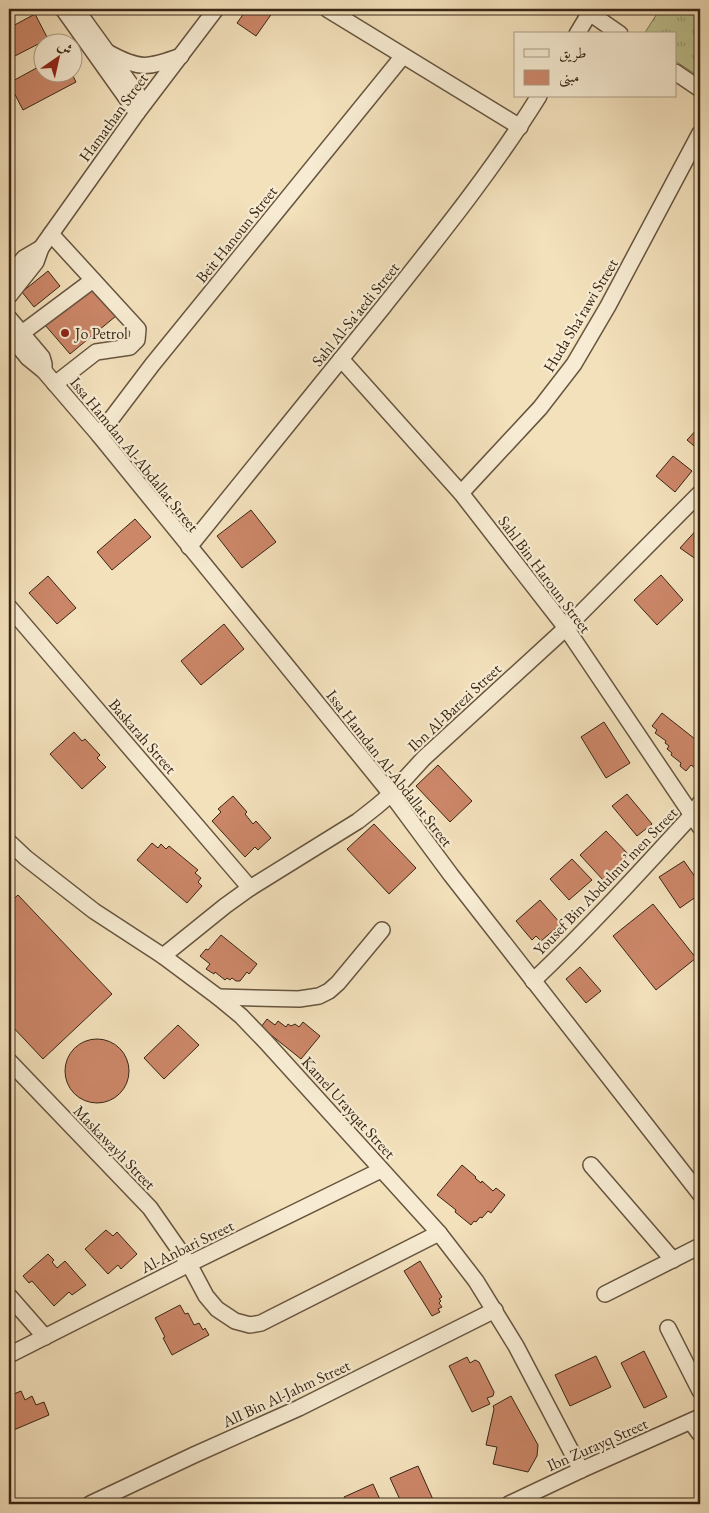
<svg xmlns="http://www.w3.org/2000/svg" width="709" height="1513" font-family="'EB Garamond',Amiri,serif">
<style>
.grass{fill:url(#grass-tufts);stroke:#7a7452}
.building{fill:#cc8769;stroke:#382615}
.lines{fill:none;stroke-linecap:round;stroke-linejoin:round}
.minor-casing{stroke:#67553f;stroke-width:18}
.minor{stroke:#f7ecd3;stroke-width:15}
.poi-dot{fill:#8f2418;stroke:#f7ecd3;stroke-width:2}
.labels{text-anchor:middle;stroke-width:4.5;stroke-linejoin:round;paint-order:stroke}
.street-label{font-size:16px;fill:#382615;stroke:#f7ecd3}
.poi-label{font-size:16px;fill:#382615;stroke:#f7ecd3;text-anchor:start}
</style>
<defs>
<pattern id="grass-tufts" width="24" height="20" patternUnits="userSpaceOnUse" patternTransform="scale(1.25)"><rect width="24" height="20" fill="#bdc28f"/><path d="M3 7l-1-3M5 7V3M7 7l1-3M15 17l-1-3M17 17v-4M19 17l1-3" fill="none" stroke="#9b9d74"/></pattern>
</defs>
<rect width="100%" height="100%" fill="#f3e1bc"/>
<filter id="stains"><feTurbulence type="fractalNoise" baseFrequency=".004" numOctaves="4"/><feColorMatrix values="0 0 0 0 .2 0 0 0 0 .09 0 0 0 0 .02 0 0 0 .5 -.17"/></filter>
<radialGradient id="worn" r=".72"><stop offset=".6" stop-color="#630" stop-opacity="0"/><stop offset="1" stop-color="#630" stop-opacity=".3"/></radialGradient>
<polygon class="grass" points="660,9 691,9 700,15 700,77 675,61 675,34 644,34"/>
<g class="building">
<polygon points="247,9 275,9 256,36 237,23"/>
<polygon points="35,14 48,39 9,59 9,28"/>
<polygon points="42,65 42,72 71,72 76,82 23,110 9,83"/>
<polygon points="48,271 60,286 34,307 22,292"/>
<polygon points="91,286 116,316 70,354 45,325"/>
<polygon points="700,426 700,451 687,440"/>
<polygon points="673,456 692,471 675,492 656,476"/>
<polygon points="251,510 276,542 242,568 217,536"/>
<polygon points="135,519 151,537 112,570 97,552"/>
<polygon points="700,526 700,562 680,548"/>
<polygon points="661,575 683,600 657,625 634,600"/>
<polygon points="48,576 76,608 57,624 29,593"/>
<polygon points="224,624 244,649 201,685 181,661"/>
<polygon points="662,713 700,743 700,762 695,768 691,765 686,771 680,766 681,763 671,755 672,753 667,749 669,746 665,743 666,741 655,733 657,730 652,726"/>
<polygon points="604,722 630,763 606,778 581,737"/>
<polygon points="74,732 82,741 85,739 100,755 97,758 106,767 82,789 50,754"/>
<polygon points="438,765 472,801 450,822 416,786"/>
<polygon points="627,794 652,824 637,836 612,806"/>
<polygon points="233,796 247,812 245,814 253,824 256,821 271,838 258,850 255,847 245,857 212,821 221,812 218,809"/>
<polygon points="374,824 416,868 389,894 347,849"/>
<polygon points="606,831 630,856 604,881 580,855"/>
<polygon points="152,843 158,848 161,844 166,849 169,846 198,870 195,873 201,878 198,882 202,886 187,903 137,860"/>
<polygon points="572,859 592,880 569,900 550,879"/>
<polygon points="684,861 700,884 700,894 680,908 659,877"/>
<polygon points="18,895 112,994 43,1059 9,1023 9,903"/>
<polygon points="540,900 561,924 541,941 536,936 532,940 516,921"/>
<polygon points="653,904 696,958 656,990 613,936"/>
<polygon points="221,935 257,964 249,974 247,972 240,981 236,981 232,978 230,980 227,978 225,980 215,972 214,974 206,969 210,964 200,956 206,949 208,950"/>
<polygon points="580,967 601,991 586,1003 566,979"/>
<polygon points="267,1019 275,1025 278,1021 286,1027 288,1024 291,1026 295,1024 299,1027 303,1022 320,1036 301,1059 261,1027"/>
<polygon points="178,1025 199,1045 164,1079 144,1058"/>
<circle cx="97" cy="1071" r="32"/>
<polygon points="462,1165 476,1177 475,1178 481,1183 482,1181 493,1191 496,1188 505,1195 491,1213 488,1211 482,1218 480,1217 476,1222 474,1221 471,1225 455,1212 456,1210 437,1195"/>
<polygon points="106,1230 113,1236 117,1232 137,1254 121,1269 118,1265 108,1274 85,1249"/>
<polygon points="48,1254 54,1260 52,1262 57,1268 65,1261 86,1285 72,1295 69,1292 54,1306 32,1281 29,1283 23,1276"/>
<polygon points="420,1261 442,1297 439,1299 441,1301 439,1303 442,1307 438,1309 440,1312 432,1316 404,1271"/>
<polygon points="180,1305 185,1314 188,1313 194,1325 199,1323 203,1330 205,1328 209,1335 172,1355 163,1338 165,1337 155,1318"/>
<polygon points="644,1351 667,1397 644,1408 621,1363"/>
<polygon points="596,1356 611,1387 570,1406 555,1375"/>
<polygon points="467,1357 470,1363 475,1360 479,1362 494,1392 493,1396 487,1398 490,1404 472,1412 449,1366"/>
<polygon points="21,1391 25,1400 32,1396 36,1405 44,1402 49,1415 9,1432 9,1396"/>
<polygon points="511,1396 538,1445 537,1456 528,1472 493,1464 497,1447 486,1445 494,1409 493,1406"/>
<polygon points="418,1466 435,1504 402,1504 390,1478"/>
<polygon points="373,1484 382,1504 347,1504 344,1497"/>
</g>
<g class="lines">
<defs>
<g id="minor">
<polyline points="63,9 137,113"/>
<polyline points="76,9 144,103"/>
<polyline points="327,9 520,127"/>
<polyline points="584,9 620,34"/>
<polyline points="577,34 592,9"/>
<path d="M109 53C140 70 148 68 181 56"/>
<polyline points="675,72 700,89"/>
<polyline points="51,234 138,329 137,340 130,347 96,352 55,384"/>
<polyline points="9,276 24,258 41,248"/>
<polyline points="9,296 36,262 41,248 137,113 216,9"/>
<polyline points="9,318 42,357 44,364 44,371"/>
<polyline points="22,333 93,280"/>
<polyline points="9,335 28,358 44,371 99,435 391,794 451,875 700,1194"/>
<polyline points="341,359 461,493 566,628 700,827"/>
<polyline points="99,435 152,365 403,56"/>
<polyline points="461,493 540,408 574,364 608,306 700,133"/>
<path d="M189 547C254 467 319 387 384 306 438 238 493 170 539 96"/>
<polyline points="9,607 250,888"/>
<polyline points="9,842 26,858 94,911 163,956 218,997 241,1016 266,1042 439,1233 476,1281 516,1346 581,1470"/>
<polyline points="163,956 225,906 250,888 358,821 377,806 391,794 424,758 566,628 700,493"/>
<path d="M533 981C589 928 640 872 692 815L700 803"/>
<polyline points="218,997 299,999 319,996 329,991 338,983 382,930"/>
<polyline points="9,1061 150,1208 189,1264 206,1296 217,1309 235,1321 250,1325 261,1323 439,1233"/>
<polyline points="591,1165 673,1260"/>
<polyline points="605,1294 700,1246"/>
<polyline points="9,1296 45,1337"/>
<polyline points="668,1328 700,1391"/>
<polyline points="9,1355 189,1264 381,1170"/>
<polyline points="691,1422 700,1434"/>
<polyline points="90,1504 194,1455 299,1408 495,1310"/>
<polyline points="509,1504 581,1470 700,1417"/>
</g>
</defs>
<use href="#minor" class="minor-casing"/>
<use href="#minor" class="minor"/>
</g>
<circle class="poi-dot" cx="65" cy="333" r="5"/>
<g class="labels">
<g class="street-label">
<text transform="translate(113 117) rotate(-54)" y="6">Hamathan Street</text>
<text transform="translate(236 234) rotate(-51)" y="6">Beit Hanoun Street</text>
<text transform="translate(355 314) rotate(-51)" y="6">Sahl Al-Sa'aedi Street</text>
<text transform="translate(580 315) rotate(-59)" y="6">Huda Sha'rawi Street</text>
<text transform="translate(135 454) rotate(51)" y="6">Issa Hamdan Al-Abdallat Street</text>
<text transform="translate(545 574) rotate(53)" y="6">Sahl Bin Haroun Street</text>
<text transform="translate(454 707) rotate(-43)" y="6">Ibn Al-Barezi Street</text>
<text transform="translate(143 736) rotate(49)" y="6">Baskarah Street</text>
<text transform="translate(390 768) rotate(52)" y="6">Issa Hamdan Al-Abdallat Street</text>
<text transform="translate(605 881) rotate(-46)" y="6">Yousef Bin Abdulmu’men Street</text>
<text transform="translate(349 1107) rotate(48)" y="6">Kamel Urayqat Street</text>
<text transform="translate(115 1147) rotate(46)" y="6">Maskawayh Street</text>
<text transform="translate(187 1246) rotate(-26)" y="6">Al-Anbari Street</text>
<text transform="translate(286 1393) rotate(-25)" y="6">AlI Bin Al-Jahm Street</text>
<text transform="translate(597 1444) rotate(-24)" y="6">Ibn Zurayq Street</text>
</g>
<g class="poi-label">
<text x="75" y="339">Jo Petrol</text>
</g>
</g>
<rect width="709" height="1513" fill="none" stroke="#f3e1bc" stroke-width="30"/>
<rect x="10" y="10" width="689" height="1493" fill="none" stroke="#382615" stroke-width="2.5"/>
<rect x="15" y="15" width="679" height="1483" fill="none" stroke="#382615"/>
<rect x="514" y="32" width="162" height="65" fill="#f7ecd3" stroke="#ab9d87"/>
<rect x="524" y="49" width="25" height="8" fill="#f7ecd3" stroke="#ab9d87"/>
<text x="559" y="58" font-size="15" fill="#382615">طريق</text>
<rect x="524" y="70" width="25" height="15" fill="#cc8769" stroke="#ab9d87"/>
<text x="559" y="82" font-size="15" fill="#382615">مبنى</text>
<g transform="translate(58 58) rotate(34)"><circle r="24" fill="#f7ecd3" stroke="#ab9d87"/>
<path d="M0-4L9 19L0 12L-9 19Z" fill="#8f2418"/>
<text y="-8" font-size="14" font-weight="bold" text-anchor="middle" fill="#382615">ش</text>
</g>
<rect width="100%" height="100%" filter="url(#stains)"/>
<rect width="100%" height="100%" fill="url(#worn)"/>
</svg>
